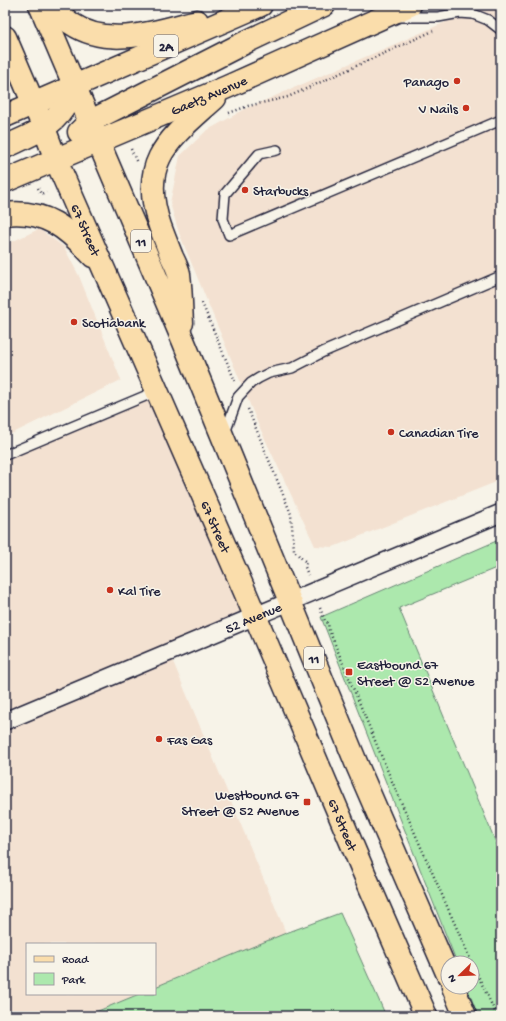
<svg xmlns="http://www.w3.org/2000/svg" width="506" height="1021" font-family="'Gochi Hand',sans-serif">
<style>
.built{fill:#f3e1d1}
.green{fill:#ace8ad;stroke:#678574}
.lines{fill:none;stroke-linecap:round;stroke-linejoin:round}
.service-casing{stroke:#22223b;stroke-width:12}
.minor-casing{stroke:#22223b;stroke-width:20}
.primary-casing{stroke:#22223b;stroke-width:25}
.path{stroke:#22223b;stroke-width:2.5;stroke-dasharray:1 3;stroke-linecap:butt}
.service{stroke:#f7f3e8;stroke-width:9}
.minor{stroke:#f7f3e8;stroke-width:17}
.primary{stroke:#faddab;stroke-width:22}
.poi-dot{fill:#c8321e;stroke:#f7f3e8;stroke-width:1.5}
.labels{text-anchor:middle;stroke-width:3;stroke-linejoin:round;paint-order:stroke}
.shield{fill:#f7f3e8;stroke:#62616f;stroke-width:1}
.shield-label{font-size:13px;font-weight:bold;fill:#22223b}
.poi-label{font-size:14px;fill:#22223b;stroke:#f7f3e8;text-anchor:start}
.street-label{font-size:14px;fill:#22223b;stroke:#f7f3e8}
</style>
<rect width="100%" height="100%" fill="#f7f3e8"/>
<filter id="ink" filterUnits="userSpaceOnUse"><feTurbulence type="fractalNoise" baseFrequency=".025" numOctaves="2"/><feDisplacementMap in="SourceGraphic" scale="8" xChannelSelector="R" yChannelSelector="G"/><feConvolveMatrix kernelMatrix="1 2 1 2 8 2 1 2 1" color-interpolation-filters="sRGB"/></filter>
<g filter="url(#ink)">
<g class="built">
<polygon points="485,5 501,5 501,480 333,547 315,546 258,424 179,233 170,203 180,156 206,131 247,108"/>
<polygon points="39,229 64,247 79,276 121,380 5,437 5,245"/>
<polygon points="157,391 255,616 169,652 286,933 155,987 155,944 27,944 27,994 139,994 86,1016 5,1016 5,455"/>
</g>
<g class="green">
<polygon points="501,539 501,566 399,608 501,855 501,1016 478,1016 467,987 472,987 472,963 457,963 321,617"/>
<polygon points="340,913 386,1016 86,1016 139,994 155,994 155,987 286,933"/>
</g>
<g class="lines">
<defs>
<g id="service">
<polyline points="399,17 438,17 460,13 473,14 488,20 501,30"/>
<polyline points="277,150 259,154 225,194 223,219 229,235 501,120"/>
<polyline points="225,433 238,397 251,383 259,378 269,373 292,368 323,352 501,276"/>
<polyline points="5,455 157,391"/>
</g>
<g id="minor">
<path id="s1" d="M5 721 501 513"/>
</g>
<g id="primary">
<polyline points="40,5 183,340 357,765 448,975"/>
<path d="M52 5C58 11 64 19 72 24 109 49 158 31 197 21"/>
<path id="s2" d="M5 37 44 128 56 160 245 592 367 880 426 1016"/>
<polyline points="5,116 261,5"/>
<polyline points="79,132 89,122 248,41 324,5"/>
<path d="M5 147C26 137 50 129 63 109 67 102 70 94 74 86"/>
<path id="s3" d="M5 181 227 87 410 5"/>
<path d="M5 214C45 209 68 229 93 256"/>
<path d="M182 323C181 307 181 290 179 274 178 269 175 263 172 257 168 247 164 237 160 226 137 160 171 138 215 98"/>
<polyline points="453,987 465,1016"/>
</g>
</defs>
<use href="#service" class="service-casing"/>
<use href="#minor" class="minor-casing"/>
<use href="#primary" class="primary-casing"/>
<g class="path">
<polyline points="229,113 248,106 288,97 433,31"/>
<polyline points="131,149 137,163"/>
<polyline points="38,188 41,194 46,192"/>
<polyline points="202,303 235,381"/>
<polyline points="248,409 291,514 294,550 300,557 306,562 305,567 308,575"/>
<polyline points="320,608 325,621 328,623 329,630 391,779 472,963"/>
<polyline points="472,963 497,1016"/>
</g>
<use href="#service" class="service"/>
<use href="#minor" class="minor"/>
<use href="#primary" class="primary"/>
</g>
</g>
<g class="poi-dot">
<circle cx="457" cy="81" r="4"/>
<circle cx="466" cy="108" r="4"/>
<circle cx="245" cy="190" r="4"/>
<circle cx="74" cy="322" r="4"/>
<circle cx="391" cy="432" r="4"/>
<circle cx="110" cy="590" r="4"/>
<rect x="345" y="668" width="8" height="8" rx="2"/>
<circle cx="159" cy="739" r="4"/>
<rect x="303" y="798" width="8" height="8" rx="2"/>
</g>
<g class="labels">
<g class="shield">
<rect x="154" y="35" width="24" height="22" rx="3"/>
<rect x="131" y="230" width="20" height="22" rx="3"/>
<rect x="304" y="647" width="20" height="22" rx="3"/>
</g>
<g class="shield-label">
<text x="166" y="51">2A</text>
<text x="141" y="246">11</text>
<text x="314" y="663">11</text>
</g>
<g class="poi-label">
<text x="449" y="86" text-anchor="end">Panago</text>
<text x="458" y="113" text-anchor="end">V Nails</text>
<text x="253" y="195">Starbucks</text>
<text x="82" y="327">Scotiabank</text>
<text x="399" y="437">Canadian Tire</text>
<text x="118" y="595">Kal Tire</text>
<text x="357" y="669">Eastbound 67<tspan x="357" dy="16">Street @ 52 Avenue</tspan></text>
<text x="167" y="744">Fas Gas</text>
<text x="299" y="799" text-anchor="end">Westbound 67<tspan x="299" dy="16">Street @ 52 Avenue</tspan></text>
</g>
<g class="street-label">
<text dy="5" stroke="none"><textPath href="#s3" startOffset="221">Gaetz Avenue</textPath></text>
<text dy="5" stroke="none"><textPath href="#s2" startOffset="209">67 Street</textPath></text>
<text dy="5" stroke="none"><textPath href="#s2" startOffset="533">67 Street</textPath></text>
<text dy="5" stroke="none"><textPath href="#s1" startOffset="269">52 Avenue</textPath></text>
<text dy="5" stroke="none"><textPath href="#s2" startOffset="857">67 Street</textPath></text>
</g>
</g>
<rect width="506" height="1021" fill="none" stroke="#f7f3e8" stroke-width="20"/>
<rect x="10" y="10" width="486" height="1001" fill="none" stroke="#22223b" stroke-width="1.5" filter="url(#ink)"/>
<rect x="26" y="943" width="130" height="52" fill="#f7f3e8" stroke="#a29fa3"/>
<rect x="34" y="956" width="20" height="6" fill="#faddab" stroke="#a29fa3"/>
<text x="62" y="963" font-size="12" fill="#22223b">Road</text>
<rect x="34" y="973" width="20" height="12" fill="#ace8ad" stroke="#a29fa3"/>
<text x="62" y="983" font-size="12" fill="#22223b">Park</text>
<g transform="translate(460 975) rotate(247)"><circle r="19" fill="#f7f3e8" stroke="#a29fa3"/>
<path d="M0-3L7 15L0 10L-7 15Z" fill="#c8321e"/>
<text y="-6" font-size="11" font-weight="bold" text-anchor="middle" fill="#22223b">N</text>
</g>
</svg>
